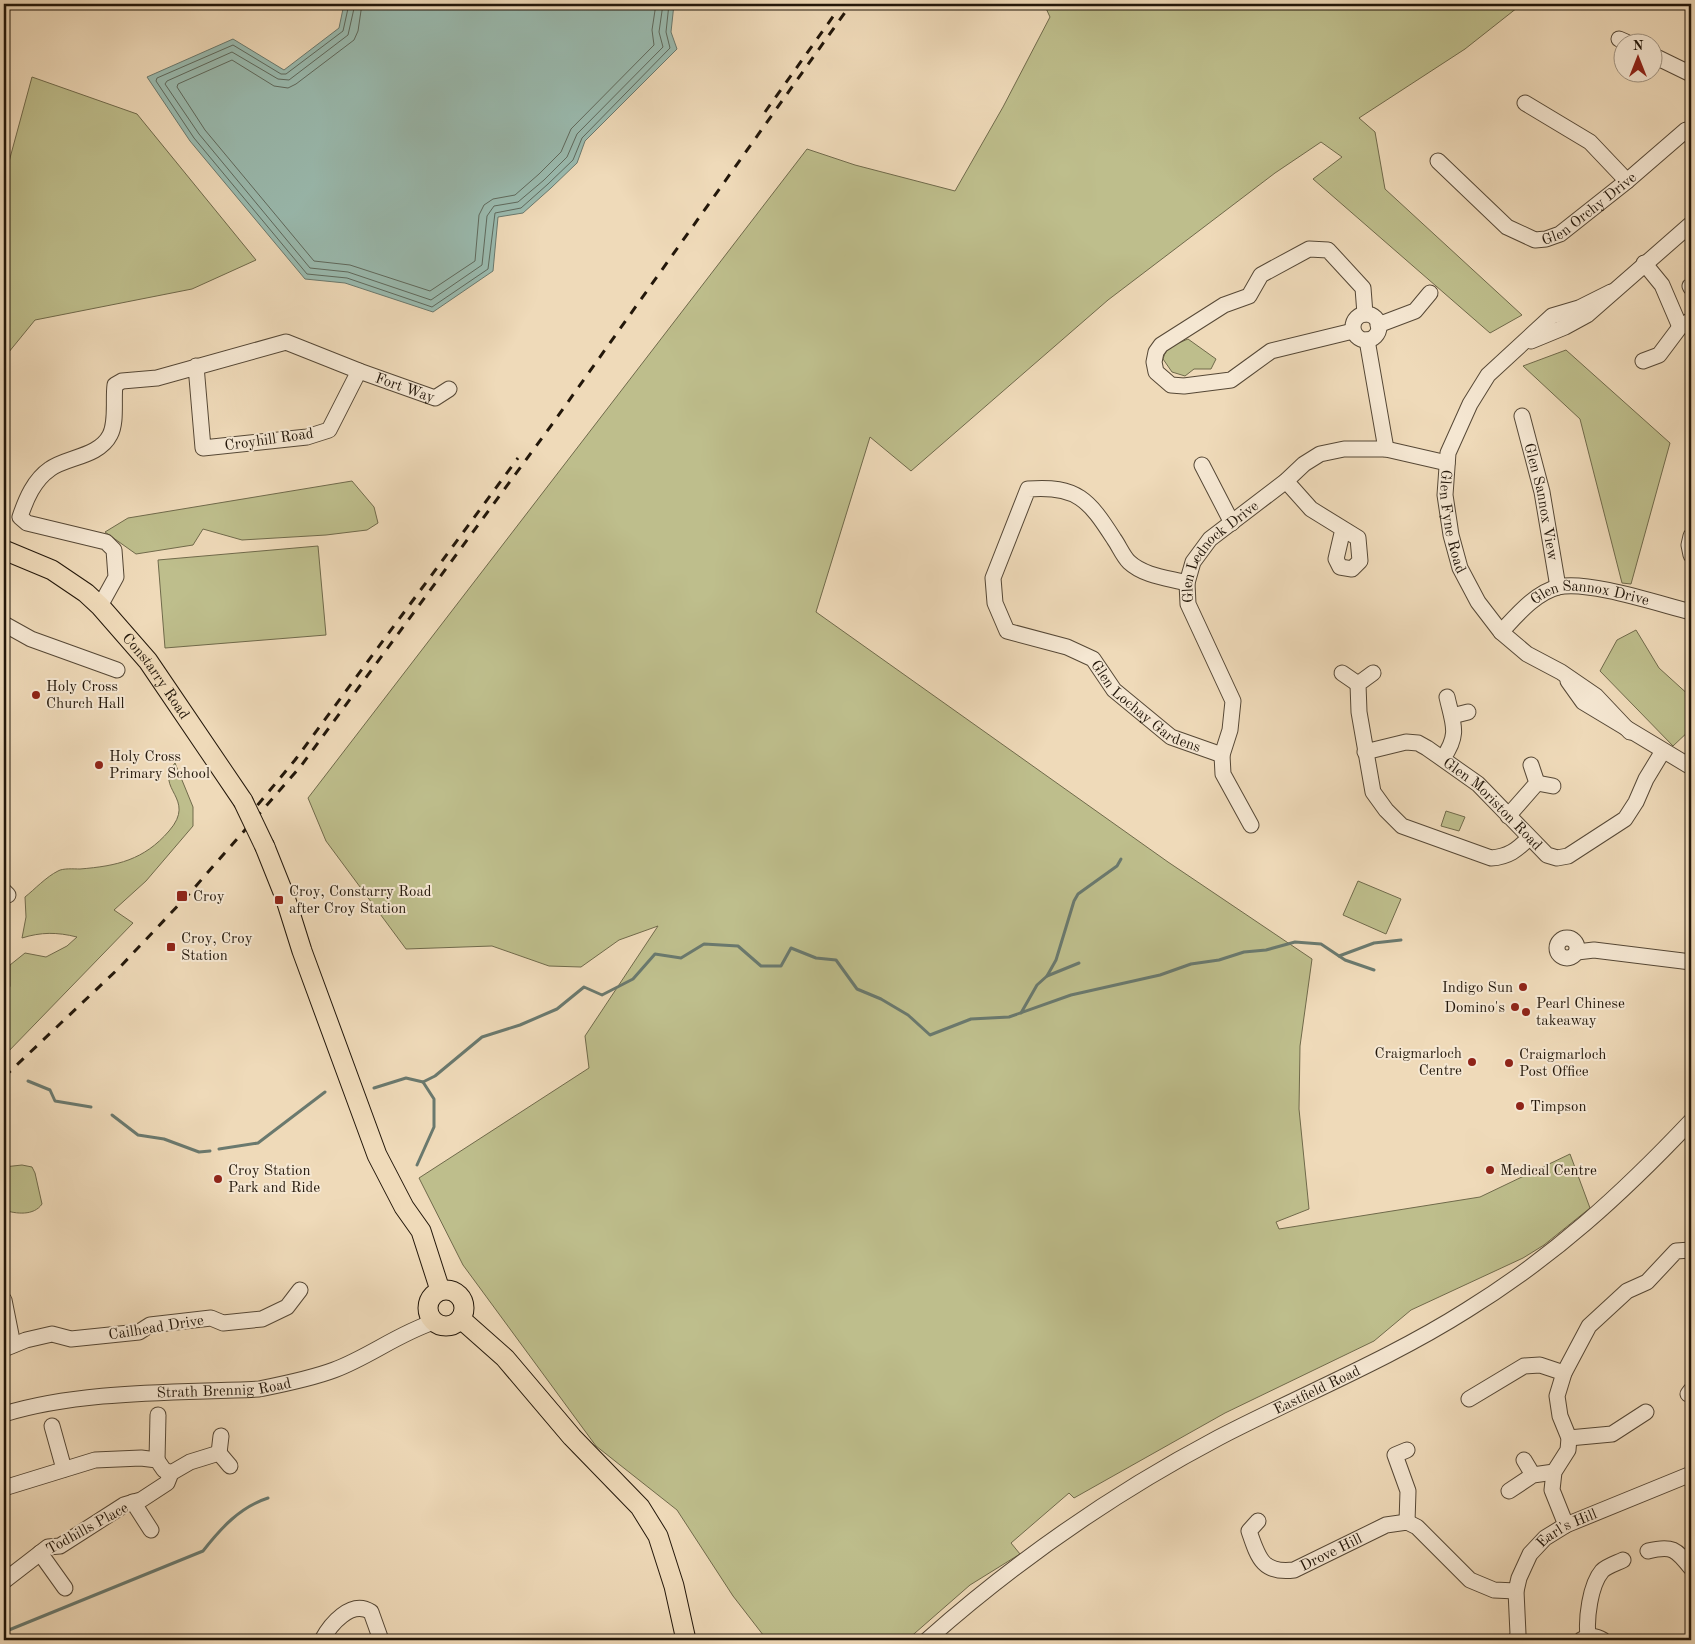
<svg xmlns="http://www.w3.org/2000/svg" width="1695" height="1644" font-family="'Old Standard TT',serif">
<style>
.green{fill:#bebe8c;stroke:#706a4b}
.water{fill:#9abbb0;stroke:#6a796e}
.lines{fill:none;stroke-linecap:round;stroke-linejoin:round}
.shore{stroke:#5e695d;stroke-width:1}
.stream{stroke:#6a796e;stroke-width:3}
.minor-casing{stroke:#564836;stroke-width:17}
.major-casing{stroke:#23170a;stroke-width:21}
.minor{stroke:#f5e7d2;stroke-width:15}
.major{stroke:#efdab9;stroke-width:19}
.rail{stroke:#23170a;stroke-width:3;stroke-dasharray:9 9;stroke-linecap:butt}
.major-bridge-casing{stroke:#23170a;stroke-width:21;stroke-linecap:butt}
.major-bridge{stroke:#efdab9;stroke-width:19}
.poi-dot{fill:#8f2418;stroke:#f5e7d2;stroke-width:2}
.labels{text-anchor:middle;stroke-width:4;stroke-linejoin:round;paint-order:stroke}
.street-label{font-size:15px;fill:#23170a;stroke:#f5e7d2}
.poi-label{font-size:15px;fill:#23170a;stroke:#f5e7d2;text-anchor:start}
</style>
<rect width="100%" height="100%" fill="#efdab9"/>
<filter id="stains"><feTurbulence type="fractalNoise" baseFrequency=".004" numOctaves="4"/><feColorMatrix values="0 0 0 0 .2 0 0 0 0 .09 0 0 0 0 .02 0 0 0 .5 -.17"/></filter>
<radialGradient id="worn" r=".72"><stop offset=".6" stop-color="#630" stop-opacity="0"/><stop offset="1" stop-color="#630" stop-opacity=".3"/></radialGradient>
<g class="green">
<polygon points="1044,4 1522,4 1465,49 1359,118 1375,132 1385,189 1522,315 1490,333 1313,179 1342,157 1321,142 1275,173 1108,300 911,471 870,437 816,612 1168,862 1312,959 1300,1046 1299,1109 1309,1209 1276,1222 1279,1229 1480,1197 1570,1154 1590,1208 1544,1245 1523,1258 1411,1310 1374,1341 1225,1413 1074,1498 1069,1493 1011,1543 1020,1554 970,1585 907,1640 767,1640 733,1596 677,1510 596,1446 463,1265 419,1178 589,1068 585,1036 658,926 619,940 581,967 549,966 492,946 406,949 326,841 308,798 807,149 855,165 955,191 1003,107 1050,17"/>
<polygon points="32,77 137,114 256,260 192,289 35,320 4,358 4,180"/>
<path d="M1188 339 1216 359 1211 369H1194L1185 376 1172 372 1163 359C1166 346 1177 344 1188 339Z"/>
<polygon points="1566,350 1670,443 1631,584 1622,583 1580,419 1523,366"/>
<polygon points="352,481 374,507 378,523 367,530 326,535 242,540 203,529 193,545 136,554 105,532 128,518"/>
<polygon points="318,546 326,635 165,648 158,560"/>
<polygon points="1636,630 1659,668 1691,697 1691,729 1673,746 1600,671 1617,640"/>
<path d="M175 763 193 807V826L146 881 114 910 133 923 4 1056V1003L10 986V965L25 953 46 957 67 946 77 937C57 932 41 932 22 938L26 917 25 897C35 889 46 877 58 871 63 868 74 869 80 869 117 866 144 860 169 831 198 798 153 789 175 763Z"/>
<polygon points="1446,811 1465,817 1459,831 1441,826"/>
<polygon points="1358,881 1401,899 1386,934 1343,915"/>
<path d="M22 1165 32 1167 35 1173 42 1204C34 1216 16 1214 4 1210V1167Z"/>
</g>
<polygon class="water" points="344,4 674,4 671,32 677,49 585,141 577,163 551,188 523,213 498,217 493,271 433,312 345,283 305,279 190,141 147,77 233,39 284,70 339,28"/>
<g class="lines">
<g class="shore">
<polyline points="349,4 343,31 286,74 281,74 233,45 157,78 156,81 194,138 307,274 347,278 432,307 488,269 495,213 521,208 548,184 573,160 582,138 670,48 666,32 669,4"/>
<polyline points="355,4 348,35 289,80 278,79 232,52 167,81 165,84 199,134 310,268 348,272 431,300 482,265 487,216 494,206 518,202 544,180 567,157 577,134 663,47 659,32 663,4"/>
<polyline points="362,4 358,31 354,40 296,84 288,88 274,86 232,60 178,84 177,87 205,130 314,261 350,265 430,291 475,261 479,215 484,205 493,199 515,195 539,174 561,152 571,129 654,45 652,30 656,4"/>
</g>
<g class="stream">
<polyline points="1339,956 1374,943 1401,940"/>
<polyline points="1047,976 1079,963"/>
<polyline points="1021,1013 1037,985 1047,976 1056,960 1074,901 1078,894 1117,866 1121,859"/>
<polyline points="28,1081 50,1090 55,1101 91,1107"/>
<polyline points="374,1088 406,1078 423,1082 435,1076 482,1037 520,1025 557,1009 584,987 602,995 633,979 655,954 681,958 704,944 738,946 761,966 781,966 791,948 816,958 836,960 857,989 881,999 908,1015 930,1035 971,1019 1009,1017 1071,995 1160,975 1191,964 1219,960 1244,952 1266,950 1295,942 1321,944 1345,960 1374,970"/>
<polyline points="112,1115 138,1135 164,1139 199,1152 210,1151"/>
<polyline points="219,1149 258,1143 325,1092"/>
<polyline points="417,1165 434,1127 434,1099 423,1082"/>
<path d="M4 1632 203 1551C221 1528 240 1507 268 1498"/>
</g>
<defs>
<g id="minor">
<polyline points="1619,39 1626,42"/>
<polyline points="1652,55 1691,74"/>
<polyline points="1525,103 1590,142 1627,181"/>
<path id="s1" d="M1438 161 1507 227 1535 240 1546 239 1560 234 1627 181 1686 130 1691 129"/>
<polyline points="1644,263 1662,285 1680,327"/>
<polyline points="1690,286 1691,288"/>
<path id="s2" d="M1611 292 1579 308 1552 316 1488 375 1470 404 1448 453 1445 495 1451 535 1460 568 1478 602 1501 632 1527 654 1561 672 1596 696 1630 732"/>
<circle cx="1366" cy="327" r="13"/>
<polyline points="1378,325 1415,311 1430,293"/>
<polyline points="1353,331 1271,351 1231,380 1184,386 1171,385 1156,372 1154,362 1156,352 1161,345 1224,305 1249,296 1261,275 1309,249 1328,250 1363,288 1365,314"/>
<polyline points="1367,340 1386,449"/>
<polyline points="1531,341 1565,327 1587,315 1691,224"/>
<polyline points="1643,361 1659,355 1680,327 1691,320"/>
<path id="s3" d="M359 371 435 398 449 389"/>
<path id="s4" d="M1522 416 1542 492 1558 587"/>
<polyline points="1202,465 1232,523"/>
<polyline points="1286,481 1311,509 1358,538 1360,561 1352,569 1340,567 1336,559 1343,529"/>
<polyline points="1691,536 1689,545 1691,555"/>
<path id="s5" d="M1187 583C1168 578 1144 576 1129 562 1123 556 1119 546 1114 539 1089 500 1077 485 1028 489L993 578 995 603 1007 631 1067 647 1093 659 1114 690 1171 737 1222 755"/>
<path d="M100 606 116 577 114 550 106 542 27 523 20 517C26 499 34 480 50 469 66 457 99 457 110 435 117 422 113 400 115 385L122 381 157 378 286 342 359 371 329 430 307 437 203 448 196 366"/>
<polyline points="4,624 31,639 117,670"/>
<path id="s6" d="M1501 632C1517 615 1535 593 1558 587 1588 580 1659 604 1691 612"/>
<polyline points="1342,673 1358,684"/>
<path d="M1373 673 1358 684 1359 712 1373 792 1386 810 1402 826 1491 858C1508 857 1517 850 1529 838"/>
<polyline points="1568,681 1583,702 1691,767"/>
<polyline points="1452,716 1468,712"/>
<path id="s7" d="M1365 752 1406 742 1418 743 1427 748 1478 784 1547 855 1557 858 1568 856 1625 819 1636 802 1646 779 1663 751"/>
<path d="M1443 758C1460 734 1453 724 1447 697"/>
<polyline points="1537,783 1553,786"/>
<polyline points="1508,816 1537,783 1531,765"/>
<path id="s8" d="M1251 825 1223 774 1222 755 1230 730 1233 701 1188 604 1187 583 1193 562 1210 539 1286 481 1304 464 1320 454 1344 449H1386L1447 463"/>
<polyline points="4,891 8,895"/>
<circle cx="1567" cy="948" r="10"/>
<polyline points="1577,952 1594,950 1691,962"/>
<polyline points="4,1300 13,1345"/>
<polyline points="4,1349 26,1340 52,1334 71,1339 139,1332 150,1325 211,1318 223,1323 262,1319 287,1307 300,1290"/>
<polyline points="1688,1394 1691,1390"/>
<polyline points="1469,1399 1524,1366 1540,1365 1564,1373"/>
<path id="s9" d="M4 1414C82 1390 177 1393 259 1389 284 1384 310 1379 334 1370 369 1357 399 1333 434 1322"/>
<polyline points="52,1426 64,1469"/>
<polyline points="1569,1438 1612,1434 1646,1412"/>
<polyline points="219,1453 230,1466"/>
<polyline points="157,1460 158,1415"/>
<polyline points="1524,1460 1533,1475"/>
<polyline points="4,1488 95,1460 141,1458 157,1460 164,1470 171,1473"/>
<polyline points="1509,1491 1533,1475 1554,1472"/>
<polyline points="133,1502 151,1530"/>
<path id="s10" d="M1258 1521 1249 1531C1258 1557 1262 1574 1294 1570L1386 1525 1407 1522 1417 1527 1470 1580 1494 1590 1516 1591"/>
<polyline points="1407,1522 1408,1491 1395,1455 1407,1450"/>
<polyline points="1566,1525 1552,1490 1554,1472 1568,1450 1569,1438 1560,1416 1557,1396 1564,1373 1589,1326 1627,1291 1647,1282 1676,1251 1691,1250"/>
<path d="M1648 1551C1672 1545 1676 1549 1691 1568"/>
<polyline points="40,1553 65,1588"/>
<polyline points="4,1581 48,1547 60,1546 124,1505 141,1500 167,1483 171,1473 190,1462 219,1453 221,1436"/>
<path d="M1588 1636C1586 1619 1590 1585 1602 1571 1607 1566 1617 1563 1623 1560"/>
<path d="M322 1640C330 1625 351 1599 371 1612L381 1640"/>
<path id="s11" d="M927 1640C1015 1562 1114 1493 1218 1438 1301 1395 1388 1360 1467 1310 1553 1257 1622 1194 1691 1121"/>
<path id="s12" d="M1516 1640 1518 1634 1516 1591 1519 1578 1530 1554 1545 1538 1566 1525 1691 1474"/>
<path d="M1581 1640C1589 1635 1595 1635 1603 1640"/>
</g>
<g id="major">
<path id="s13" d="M4 550 52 570 86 593 100 606 148 661 243 801"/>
<polyline points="265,847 285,897 302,951 377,1155 404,1207 421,1231 440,1290"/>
<circle cx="446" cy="1308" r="18"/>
<polyline points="461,1319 505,1358 572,1437 640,1507 658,1536 674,1586 686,1640"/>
</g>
</defs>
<use href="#minor" class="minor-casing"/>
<use href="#major" class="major-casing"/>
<use href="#minor" class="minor"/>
<use href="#major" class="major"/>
<g class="rail">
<polyline points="765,112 842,4"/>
<polyline points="246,819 295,760 518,458"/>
<polyline points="4,1077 119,968 188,895 301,766 553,423 851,4"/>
</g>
<defs>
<polyline id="major-bridge" points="243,801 265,847"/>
</defs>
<use href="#major-bridge" class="major-bridge-casing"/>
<use href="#major-bridge" class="major-bridge"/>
</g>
<g class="poi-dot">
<circle cx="36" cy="695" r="5"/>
<circle cx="99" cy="765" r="5"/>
<rect x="176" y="890" width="12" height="12" rx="2.5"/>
<rect x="274" y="895" width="10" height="10" rx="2.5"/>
<rect x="166" y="942" width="10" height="10" rx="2.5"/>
<circle cx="1523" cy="987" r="5"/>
<circle cx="1515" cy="1007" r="5"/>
<circle cx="1526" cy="1012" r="5"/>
<circle cx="1472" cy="1062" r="5"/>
<circle cx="1509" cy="1063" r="5"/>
<circle cx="1520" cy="1106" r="5"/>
<circle cx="1490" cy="1170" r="5"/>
<circle cx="218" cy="1179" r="5"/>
</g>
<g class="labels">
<g class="street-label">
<text dy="5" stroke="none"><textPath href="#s1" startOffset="190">Glen Orchy Drive</textPath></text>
<text dy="5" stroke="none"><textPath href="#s3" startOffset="49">Fort Way</textPath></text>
<text transform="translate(269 439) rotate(-8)" y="5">Croyhill Road</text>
<text dy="5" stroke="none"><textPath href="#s4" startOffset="88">Glen Sannox View</textPath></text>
<text dy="5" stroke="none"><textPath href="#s2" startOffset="308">Glen Fyne Road</textPath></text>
<text dy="5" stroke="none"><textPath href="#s8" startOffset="305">Glen Lednock Drive</textPath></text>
<text dy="5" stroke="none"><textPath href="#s6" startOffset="105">Glen Sannox Drive</textPath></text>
<text dy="5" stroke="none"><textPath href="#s13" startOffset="202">Constarry Road</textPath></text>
<text dy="5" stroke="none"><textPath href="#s5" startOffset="512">Glen Lochay Gardens</textPath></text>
<text dy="5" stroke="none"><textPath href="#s7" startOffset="151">Glen Moriston Road</textPath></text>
<text transform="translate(156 1327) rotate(-9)" y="5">Cailhead Drive</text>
<text dy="5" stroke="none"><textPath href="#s9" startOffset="222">Strath Brennig Road</textPath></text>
<text dy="5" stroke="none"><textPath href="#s11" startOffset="465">Eastfield Road</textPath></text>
<text transform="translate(87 1528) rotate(-29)" y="5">Todhills Place</text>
<text dy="5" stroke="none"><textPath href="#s12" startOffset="135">Earl's Hill</textPath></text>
<text dy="5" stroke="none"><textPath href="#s10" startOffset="122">Drove Hill</textPath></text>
</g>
<g class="poi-label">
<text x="46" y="691">Holy Cross<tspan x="46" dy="17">Church Hall</tspan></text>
<text x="109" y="761">Holy Cross<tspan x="109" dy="17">Primary School</tspan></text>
<text x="289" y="896">Croy, Constarry Road<tspan x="289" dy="17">after Croy Station</tspan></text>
<text x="193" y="901">Croy</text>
<text x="181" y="943">Croy, Croy<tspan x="181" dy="17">Station</tspan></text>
<text x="1513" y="992" text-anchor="end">Indigo Sun</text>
<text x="1536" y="1008">Pearl Chinese<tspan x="1536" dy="17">takeaway</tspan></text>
<text x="1505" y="1012" text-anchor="end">Domino's</text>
<text x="1462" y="1058" text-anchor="end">Craigmarloch<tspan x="1462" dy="17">Centre</tspan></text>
<text x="1519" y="1059">Craigmarloch<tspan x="1519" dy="17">Post Office</tspan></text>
<text x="1530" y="1111">Timpson</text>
<text x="228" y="1175">Croy Station<tspan x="228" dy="17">Park and Ride</tspan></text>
<text x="1500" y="1175">Medical Centre</text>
</g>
</g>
<rect width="1695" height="1644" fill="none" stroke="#efdab9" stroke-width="20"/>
<rect x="5" y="5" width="1685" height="1634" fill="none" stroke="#23170a" stroke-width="2.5"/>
<rect x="10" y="10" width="1675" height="1624" fill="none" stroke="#23170a"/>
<g transform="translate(1638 58)"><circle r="24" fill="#f5e7d2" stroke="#a19482"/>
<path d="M0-4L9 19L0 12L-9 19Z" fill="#8f2418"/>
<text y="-8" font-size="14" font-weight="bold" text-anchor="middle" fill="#23170a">N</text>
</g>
<rect width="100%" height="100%" filter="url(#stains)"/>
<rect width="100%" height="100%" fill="url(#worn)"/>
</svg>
